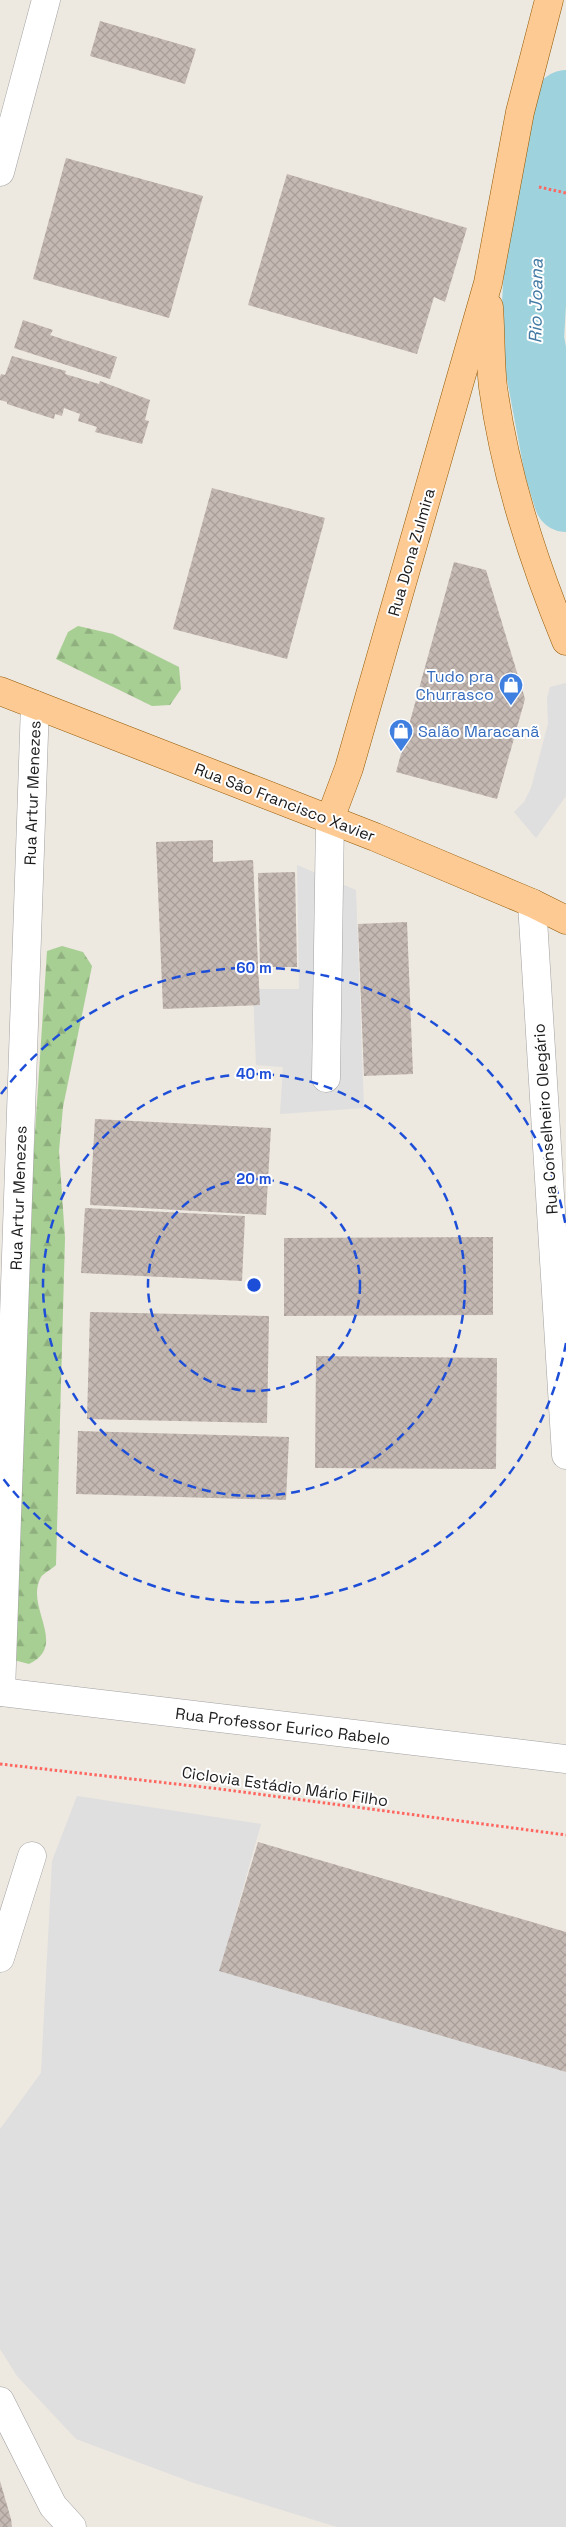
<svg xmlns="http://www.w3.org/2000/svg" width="566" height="2527" font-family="'Space Grotesk',sans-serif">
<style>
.forest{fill:url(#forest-firs)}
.parking{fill:#dfdfdf}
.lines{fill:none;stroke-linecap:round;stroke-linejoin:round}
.river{stroke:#9ed2dd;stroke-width:64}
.building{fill:url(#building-cross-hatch)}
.minor-casing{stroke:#a2a2a2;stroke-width:29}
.major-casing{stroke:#915900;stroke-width:29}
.path{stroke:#fe6760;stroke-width:3;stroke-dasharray:2.5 2.5;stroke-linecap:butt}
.minor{stroke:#fff;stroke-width:28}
.major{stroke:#feca93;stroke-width:28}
.ring{fill:none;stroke:#1d4ed8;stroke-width:2.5;stroke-dasharray:9 6}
.labels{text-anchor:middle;stroke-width:4;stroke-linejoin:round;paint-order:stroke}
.street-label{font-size:16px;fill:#1b1b1b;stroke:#fff}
.shop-label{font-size:16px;fill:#366cbe;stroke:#fff;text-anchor:end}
.water-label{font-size:18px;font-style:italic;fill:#427aa4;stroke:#fff}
.centre{fill:#1d4ed8;stroke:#fff;stroke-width:2.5}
.ring-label{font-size:15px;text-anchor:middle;font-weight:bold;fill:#1d4ed8;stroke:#fff;stroke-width:4;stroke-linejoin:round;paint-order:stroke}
</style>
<defs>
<pattern id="forest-firs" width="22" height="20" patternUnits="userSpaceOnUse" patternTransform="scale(1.25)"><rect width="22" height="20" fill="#a7ce93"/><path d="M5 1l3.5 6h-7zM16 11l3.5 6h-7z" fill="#8fb07e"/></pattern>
<pattern id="building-cross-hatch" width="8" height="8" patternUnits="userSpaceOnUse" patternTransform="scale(1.25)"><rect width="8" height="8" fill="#c5b9b3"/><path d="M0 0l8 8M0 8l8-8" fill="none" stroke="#a99e99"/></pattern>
</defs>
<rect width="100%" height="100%" fill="#ede8e0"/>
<g class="forest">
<polygon points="78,626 113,634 179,667 181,689 170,705 152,706 56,659 68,632"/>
<path d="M62 946 83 952 92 966 63 1107 59 1151 65 1238 56 1565C52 1569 44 1573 41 1577 24 1607 69 1645 29 1664L10 1659 1 1647 47 951Z"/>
</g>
<g class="parking">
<polygon points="566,683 566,796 536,838 514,812 524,802 531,788 548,724 547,698 550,687"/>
<polygon points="297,865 356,890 364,1108 280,1114 283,1067 256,1065 253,989 299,989"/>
<polygon points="77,1796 261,1824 220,1970 566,2072 566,2527 337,2527 194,2483 76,2439 17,2376 0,2349 0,2129 41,2073 52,1861"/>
</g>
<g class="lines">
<polyline class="river" points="566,102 550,157 538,234 532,339 556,467 566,500"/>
</g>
<g class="building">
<polygon points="100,21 196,49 185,84 90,56"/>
<polygon points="66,158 203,196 169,318 33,279"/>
<polygon points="287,174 467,228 445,302 434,297 417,354 248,305"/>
<polygon points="23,320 53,330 50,335 117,357 110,379 14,348"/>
<polygon points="12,356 66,371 65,374 99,384 100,381 150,400 145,420 149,421 142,444 95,432 97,427 78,421 80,414 64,408 62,416 55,414 54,419 7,404 7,402 0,400 0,377 1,374 5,375"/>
<polygon points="212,488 325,518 287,659 173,629"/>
<polygon points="454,562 486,570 525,699 497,799 396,772"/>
<polygon points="213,840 213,862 253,860 260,1005 163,1009 156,842"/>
<polygon points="295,872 297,967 260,967 258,873"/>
<polygon points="407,922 413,1074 364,1076 358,924"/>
<polygon points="95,1119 271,1128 266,1215 90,1205"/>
<polygon points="85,1208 245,1216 242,1281 81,1273"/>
<polygon points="493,1237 493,1315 284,1316 284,1238"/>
<polygon points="90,1312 269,1316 267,1423 87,1419"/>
<polygon points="316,1356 497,1358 496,1469 315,1468"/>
<polygon points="78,1431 289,1437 286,1500 76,1494"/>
<polygon points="258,1842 566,1932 566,2072 219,1971"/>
<polygon points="0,2481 11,2519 12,2527 0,2527"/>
</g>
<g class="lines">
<defs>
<g id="minor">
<polyline points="0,172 46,0"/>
<polyline points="532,903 566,1455"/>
<polyline points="326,1078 330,819"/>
<polyline points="0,1692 566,1759"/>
<polyline points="1,1692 35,705"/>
<polyline points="0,1958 32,1856"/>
<polyline points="0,2401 53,2506 72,2527"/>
</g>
<g id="major">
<path d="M489 307C491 334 490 361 493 387 505 474 533 561 566 641"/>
<polyline points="0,691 375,837 532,903 566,920"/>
<polyline points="330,819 349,768 488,283 520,112 549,0"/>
</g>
</defs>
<use href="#minor" class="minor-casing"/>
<use href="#major" class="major-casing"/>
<g class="path">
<polyline points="539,187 566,193"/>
<polyline points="0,1764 220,1789 566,1835"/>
</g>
<use href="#minor" class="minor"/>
<use href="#major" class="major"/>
</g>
<g class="ring">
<circle cx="254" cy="1285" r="106"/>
<circle cx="254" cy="1285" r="211"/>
<path d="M566 1343A317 317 0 0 1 1 1476M1 1094A317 317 0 0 1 566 1227"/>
</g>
<defs>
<symbol id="shop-pin" viewBox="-11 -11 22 30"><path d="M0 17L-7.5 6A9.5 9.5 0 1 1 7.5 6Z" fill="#3f7fe0" stroke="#fff"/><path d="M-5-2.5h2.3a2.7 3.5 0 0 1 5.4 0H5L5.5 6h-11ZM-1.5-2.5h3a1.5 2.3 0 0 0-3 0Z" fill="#fff"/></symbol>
</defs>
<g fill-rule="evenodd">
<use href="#shop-pin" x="497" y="671" width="28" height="38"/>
<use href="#shop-pin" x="387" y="717" width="28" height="38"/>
</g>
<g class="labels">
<g class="street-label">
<text transform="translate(411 552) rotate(-74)" y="6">Rua Dona Zulmira</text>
<text transform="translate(32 793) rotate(-88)" y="6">Rua Artur Menezes</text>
<text transform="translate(285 802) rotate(21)" y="6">Rua São Francisco Xavier</text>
<text transform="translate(545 1119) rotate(-94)" y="6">Rua Conselheiro Olegário</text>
<text transform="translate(18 1198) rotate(-88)" y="6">Rua Artur Menezes</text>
<text transform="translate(283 1726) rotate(7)" y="6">Rua Professor Eurico Rabelo</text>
<text transform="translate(285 1786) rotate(8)" y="6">Ciclovia Estádio Mário Filho</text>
</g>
<g class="shop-label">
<text x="494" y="682">Tudo pra<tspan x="494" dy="18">Churrasco</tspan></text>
<text x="418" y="737" text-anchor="start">Salão Maracanã</text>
</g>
<g class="water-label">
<text transform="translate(536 301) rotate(-89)" y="6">Rio Joana</text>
</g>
</g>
<circle cx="254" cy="1285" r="8" class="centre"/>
<g class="ring-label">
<text x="254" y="973">60 m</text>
<text x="254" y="1079">40 m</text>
<text x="254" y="1184">20 m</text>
</g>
</svg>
